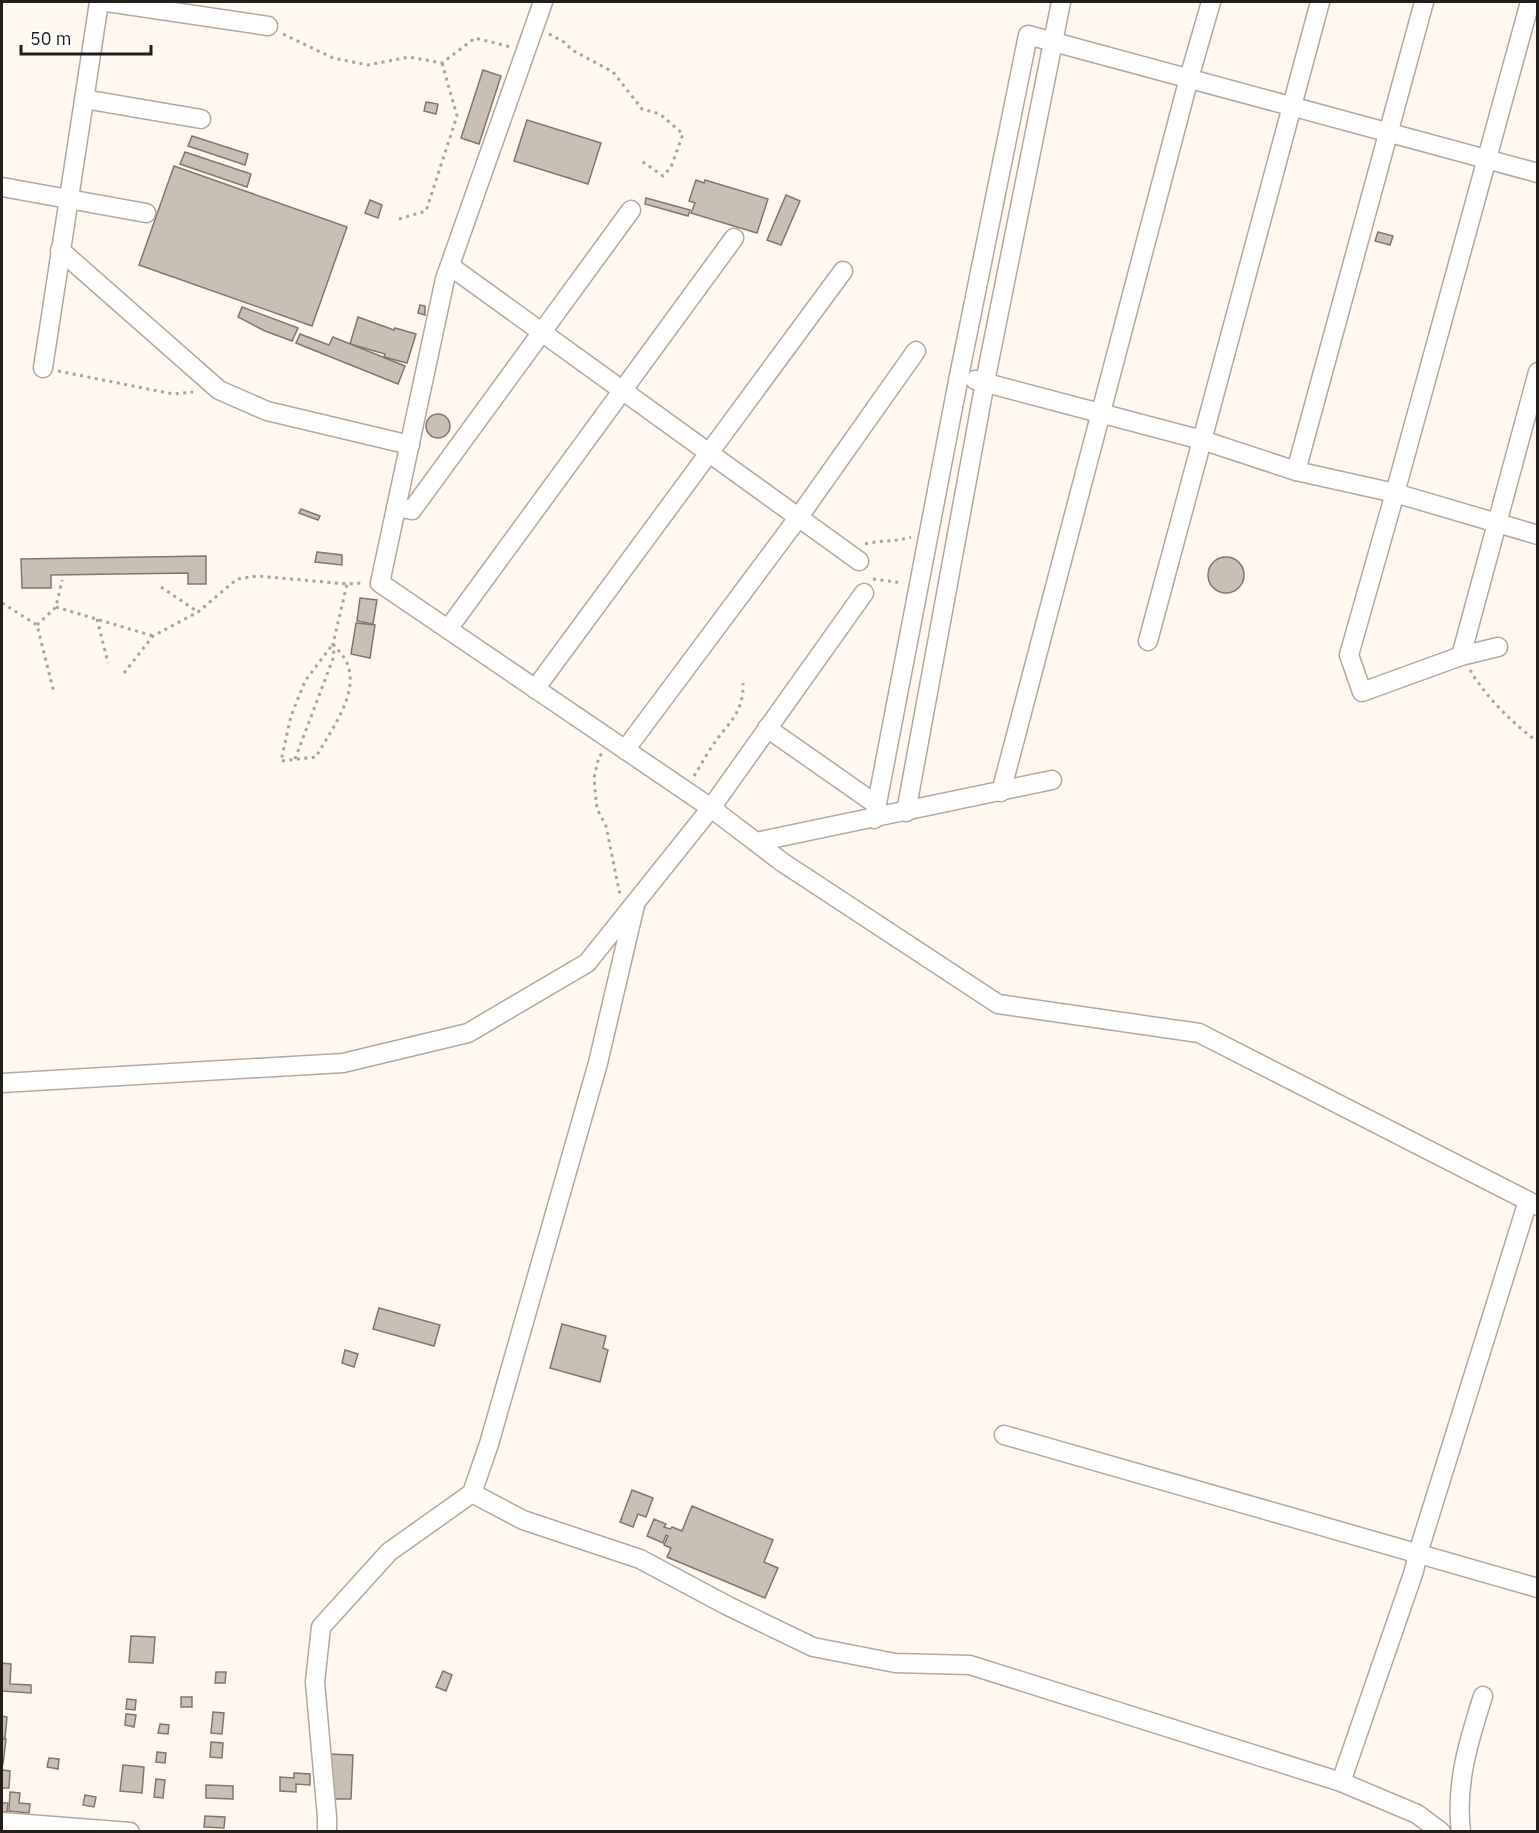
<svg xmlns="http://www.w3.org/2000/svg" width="1539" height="1833" font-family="'IBM Plex Sans',sans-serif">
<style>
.building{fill:#c9bfb4;stroke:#80776c;stroke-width:1.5}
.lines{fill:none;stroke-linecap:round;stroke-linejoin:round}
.minor-casing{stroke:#b2a89d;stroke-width:21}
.path{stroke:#a7a29c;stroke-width:3;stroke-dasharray:3 4.5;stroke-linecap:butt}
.minor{stroke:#fff;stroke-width:18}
</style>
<rect width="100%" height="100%" fill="#fef8f1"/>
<g class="building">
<polygon points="483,70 501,76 479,144 461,138"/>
<polygon points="426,102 438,104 436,114 424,111"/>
<polygon points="527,120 601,143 588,184 514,161"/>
<polygon points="192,136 248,154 245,165 188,146"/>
<polygon points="185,152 251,174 247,187 180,164"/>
<polygon points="174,166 347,227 312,326 139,265"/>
<polygon points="696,180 704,183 705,180 768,199 757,233 691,213 695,203 689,201"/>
<polygon points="786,195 800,201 781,245 767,240"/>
<polygon points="646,198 690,210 688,216 645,204"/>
<polygon points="370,200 382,205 378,218 365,213"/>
<polygon points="1378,232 1393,236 1390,245 1375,241"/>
<polygon points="420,305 425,306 425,315 418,313"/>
<polygon points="242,307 298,328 292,341 265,331 238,317"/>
<polygon points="358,317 394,330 395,328 416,334 407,363 384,357 385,354 350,344"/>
<polygon points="300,334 329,345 333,337 405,366 398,384 296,343"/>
<circle cx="438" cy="426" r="12"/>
<polygon points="301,509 320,516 318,520 299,513"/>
<polygon points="317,552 342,555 342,565 315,562"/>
<polygon points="206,556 206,584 188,584 188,573 51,575 51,588 22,588 21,559"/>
<circle cx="1226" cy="575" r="18"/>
<polygon points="360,598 377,600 373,624 357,621"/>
<polygon points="356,623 375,625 370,658 351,654"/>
<polygon points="379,1308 440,1325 434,1346 373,1329"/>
<polygon points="562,1324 606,1336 603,1348 608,1350 600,1382 550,1368"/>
<polygon points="345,1350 358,1354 354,1367 342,1363"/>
<polygon points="632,1490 653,1498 646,1517 638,1514 633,1527 620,1522"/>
<polygon points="692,1506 773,1540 764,1562 778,1568 765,1598 667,1557 671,1548 664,1545 668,1536 666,1535 663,1543 647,1536 654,1519 666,1524 664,1527 670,1529 672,1527 682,1531"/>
<polygon points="131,1636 155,1637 153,1663 129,1662"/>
<polygon points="2,1663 11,1664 10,1684 31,1685 31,1693 2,1691"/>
<polygon points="443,1671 452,1675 446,1691 436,1687"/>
<polygon points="216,1672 226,1672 225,1683 215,1683"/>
<rect x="181" y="1697" width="11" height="10"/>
<polygon points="127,1699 136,1700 135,1710 126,1709"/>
<polygon points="213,1712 224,1713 222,1734 211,1733"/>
<polygon points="126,1714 136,1715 134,1727 125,1725"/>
<polygon points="2,1716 7,1717 5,1738 2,1738"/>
<polygon points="160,1724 169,1725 168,1734 158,1733"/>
<polygon points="2,1739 6,1739 3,1764 2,1764"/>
<polygon points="211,1742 223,1743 222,1758 210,1757"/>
<polygon points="157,1752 166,1753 165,1763 156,1762"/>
<polygon points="329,1754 353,1755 351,1799 328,1799"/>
<polygon points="49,1758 59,1759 58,1769 47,1767"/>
<polygon points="123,1765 144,1767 142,1793 120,1791"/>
<polygon points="2,1770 10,1771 9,1788 2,1788"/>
<polygon points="294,1773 310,1774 310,1785 296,1784 296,1792 280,1791 280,1777 294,1778"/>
<polygon points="156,1779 165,1780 163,1798 154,1797"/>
<polygon points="206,1785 233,1786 233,1799 206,1798"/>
<polygon points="10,1792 20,1793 19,1803 30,1804 29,1813 9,1811"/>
<polygon points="85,1795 96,1797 94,1807 83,1805"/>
<polygon points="2,1803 8,1803 7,1812 2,1812"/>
<polygon points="205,1816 225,1817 224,1828 204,1827"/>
</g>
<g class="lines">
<defs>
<g id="minor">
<polyline points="107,2 268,26"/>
<polyline points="543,2 445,279 380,583 711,808 782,862 998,1004 1199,1033 1538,1206"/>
<polyline points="84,99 201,119"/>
<polyline points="2,187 146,213"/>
<polyline points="60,250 219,390 267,411 410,445"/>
<polyline points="450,266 859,561"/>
<polyline points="43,368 99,2"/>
<polyline points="975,380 1202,440 1296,471 1395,493 1538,535"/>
<polyline points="1296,471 1424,2"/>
<polyline points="396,507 412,510 631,210"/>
<polyline points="448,629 734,238"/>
<polyline points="1148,641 1320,2"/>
<polyline points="1498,647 1461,656 1362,692 1349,655 1395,493 1530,2"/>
<polyline points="1461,656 1538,372"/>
<polyline points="535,689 843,271"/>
<polyline points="767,728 877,805"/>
<polyline points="625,750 798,518 916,351"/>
<polyline points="1001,792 1189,78 1211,2"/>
<polyline points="906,812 985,382 1061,2"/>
<polyline points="874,819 959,376 1028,35 1538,173"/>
<polyline points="756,842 1052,780"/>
<polyline points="2,1083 343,1063 468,1033 587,963 711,808 864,593"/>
<polyline points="1004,1435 1538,1588"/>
<polyline points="472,1493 523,1520 640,1559 728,1606 813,1647 895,1663 970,1665 1341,1782 1414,1571 1418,1553 1528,1201"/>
<polyline points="1341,1782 1417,1814 1441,1832"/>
<polyline points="2,1822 130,1832"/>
<polyline points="327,1832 327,1817 315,1682 321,1627 389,1552 472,1493 489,1444 598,1063 635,905"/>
<path d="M1461 1832C1455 1784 1469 1740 1483 1696"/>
</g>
</defs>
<use href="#minor" class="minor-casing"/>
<g class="path">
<polyline points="283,34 333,58 368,65 409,57 442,63 475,38 511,47"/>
<polyline points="549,34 564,42 572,50 613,72 642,109 660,114 683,134 671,167 663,176 640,160"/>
<polyline points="399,219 426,211 457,116 442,63"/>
<polyline points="58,371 173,394 193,392"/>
<path d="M865 544C881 540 895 542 911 537"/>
<polyline points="873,579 903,583"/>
<polyline points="161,587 198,612"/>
<polyline points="2,603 37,625 54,693"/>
<polyline points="56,607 153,636"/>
<polyline points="97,619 108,663"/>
<polyline points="37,625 56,607 62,580"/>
<path d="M333 644C338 650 344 656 347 663 360 694 330 731 316 757L281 761 291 716 305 681Z"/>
<path d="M1470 670C1486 697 1512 723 1538 742"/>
<polyline points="124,673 153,636 198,612 237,579 257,576 347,584 363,583"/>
<polyline points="602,754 599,756 594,778 597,809 606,826 620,895"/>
<polyline points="295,759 334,656 333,644 347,584"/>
<path d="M694 776C700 767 705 757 711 748 726 724 744 715 743 683"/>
</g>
<use href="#minor" class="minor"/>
</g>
<rect width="1539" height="1833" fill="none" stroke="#221f1b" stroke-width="6"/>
<path d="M21 45v9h130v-9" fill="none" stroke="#221f1b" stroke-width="3"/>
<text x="30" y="45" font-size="18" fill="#221f1b" stroke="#ffffff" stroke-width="4.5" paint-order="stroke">50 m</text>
</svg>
